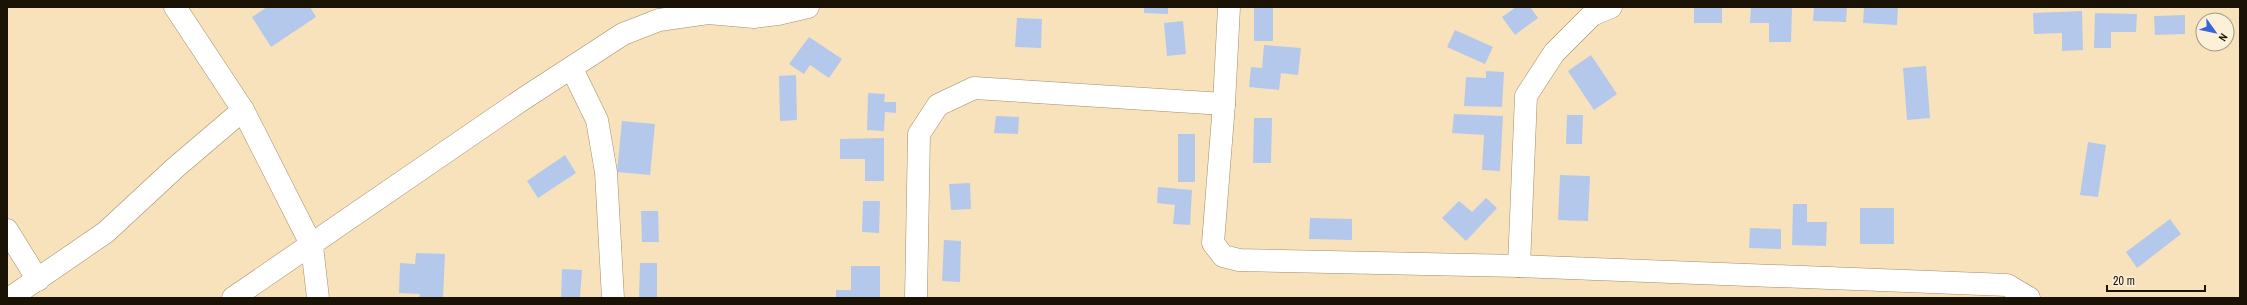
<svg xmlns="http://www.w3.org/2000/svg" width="2247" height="305" font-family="'Archivo Narrow',sans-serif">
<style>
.building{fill:#b4c8ec}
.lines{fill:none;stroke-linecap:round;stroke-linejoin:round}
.minor-casing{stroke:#a28e6a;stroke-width:23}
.minor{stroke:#fff;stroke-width:22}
</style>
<rect width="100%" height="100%" fill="#f7e2bb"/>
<g class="building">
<polygon points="267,7 310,7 316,17 271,47 252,17"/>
<polygon points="1144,7 1168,7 1168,14 1144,13"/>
<rect x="1254" y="7" width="19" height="34"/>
<polygon points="1516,7 1530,7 1538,18 1515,35 1502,17"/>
<rect x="1694" y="7" width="28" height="16"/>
<polygon points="1751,7 1792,7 1791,42 1769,42 1769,23 1750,23"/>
<polygon points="1814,7 1847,7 1846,22 1813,21"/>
<polygon points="1864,7 1898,7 1897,25 1863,23"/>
<polygon points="2082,11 2083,50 2062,51 2062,33 2034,34 2033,13"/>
<polygon points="2095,13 2137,14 2136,32 2111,32 2111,48 2094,48"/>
<polygon points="2185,15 2185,34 2155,35 2154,16"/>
<polygon points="1017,18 1042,19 1041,48 1015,47"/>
<polygon points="1183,21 1186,54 1167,56 1164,23"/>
<polygon points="1455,30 1493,47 1485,64 1447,47"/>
<polygon points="809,37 842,59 829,78 810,65 804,74 789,64"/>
<polygon points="1264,45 1301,48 1298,75 1281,73 1279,90 1249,87 1251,67 1262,68"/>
<polygon points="1591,55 1617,94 1594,110 1568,71"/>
<polygon points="1926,66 1930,118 1907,120 1903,68"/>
<polygon points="1486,71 1504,72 1502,107 1464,106 1466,77 1486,78"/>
<polygon points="796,75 797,120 780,121 779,76"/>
<polygon points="868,93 885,94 884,102 896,102 896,113 885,112 884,131 867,130"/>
<polygon points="1454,114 1503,116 1500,171 1482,170 1484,135 1452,133"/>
<polygon points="1567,115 1583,115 1582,144 1566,144"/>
<polygon points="996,116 1019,117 1018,134 994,133"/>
<polygon points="1254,118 1272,118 1271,163 1253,163"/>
<polygon points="622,121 655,124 650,175 617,172"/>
<rect x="1178" y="134" width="17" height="48"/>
<polygon points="884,138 884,181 865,181 865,159 840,159 840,139"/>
<polygon points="2088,142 2106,145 2098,197 2080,195"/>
<polygon points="565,155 576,173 538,198 527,181"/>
<polygon points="1560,175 1590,176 1588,221 1558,220"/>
<polygon points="970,183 971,209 951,210 949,184"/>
<polygon points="1158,187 1192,190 1190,225 1173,224 1175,205 1157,203"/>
<polygon points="1486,198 1497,208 1466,241 1442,218 1459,201 1472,212"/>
<polygon points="863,201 880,201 879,233 862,232"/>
<polygon points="1793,204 1807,204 1807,222 1827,222 1826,246 1792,245"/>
<rect x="1860" y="208" width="34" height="36"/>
<polygon points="641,211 658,211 659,242 642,242"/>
<polygon points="1310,218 1352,219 1352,240 1309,239"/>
<polygon points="2170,219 2181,234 2137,268 2126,252"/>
<polygon points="1750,228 1781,229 1781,249 1749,248"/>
<polygon points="944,240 961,241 960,282 942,281"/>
<polygon points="416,253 445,254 443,298 419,298 420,294 399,293 400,263 415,264"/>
<polygon points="640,263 657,263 657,298 639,298"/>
<polygon points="851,266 880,266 880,298 836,298 836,290 851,290"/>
<polygon points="562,269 582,270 580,298 561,298"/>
</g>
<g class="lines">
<defs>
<g id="minor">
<polyline points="175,7 243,110 312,246 318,298"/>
<polyline points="1229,7 1224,104 1213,243 1223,256 1239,260 1519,266 2007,285 2029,298"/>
<polyline points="572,69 597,120 606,172 613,298"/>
<polyline points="7,230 38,280"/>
<polyline points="1519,266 1526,96 1554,53 1592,15 1611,7"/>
<polyline points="10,298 106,232 175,168 243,110"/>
<polyline points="233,298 523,99 623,34 659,20 708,13 754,17 778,14 808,7"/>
<polyline points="916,298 919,134 938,105 974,88 1224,104"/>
</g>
</defs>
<use href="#minor" class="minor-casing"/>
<use href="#minor" class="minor"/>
</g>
<rect width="2247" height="305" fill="none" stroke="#191205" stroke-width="16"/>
<g transform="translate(2215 32) rotate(123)"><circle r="19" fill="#fdf0d9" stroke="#a29784"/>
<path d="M0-3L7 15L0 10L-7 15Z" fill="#3468d8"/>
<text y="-6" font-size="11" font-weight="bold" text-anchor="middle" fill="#191205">N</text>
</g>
<path d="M2107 285v6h98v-6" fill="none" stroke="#191205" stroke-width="2"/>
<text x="2113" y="285" font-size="12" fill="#191205" stroke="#fdf0d9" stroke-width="3" paint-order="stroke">20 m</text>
</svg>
